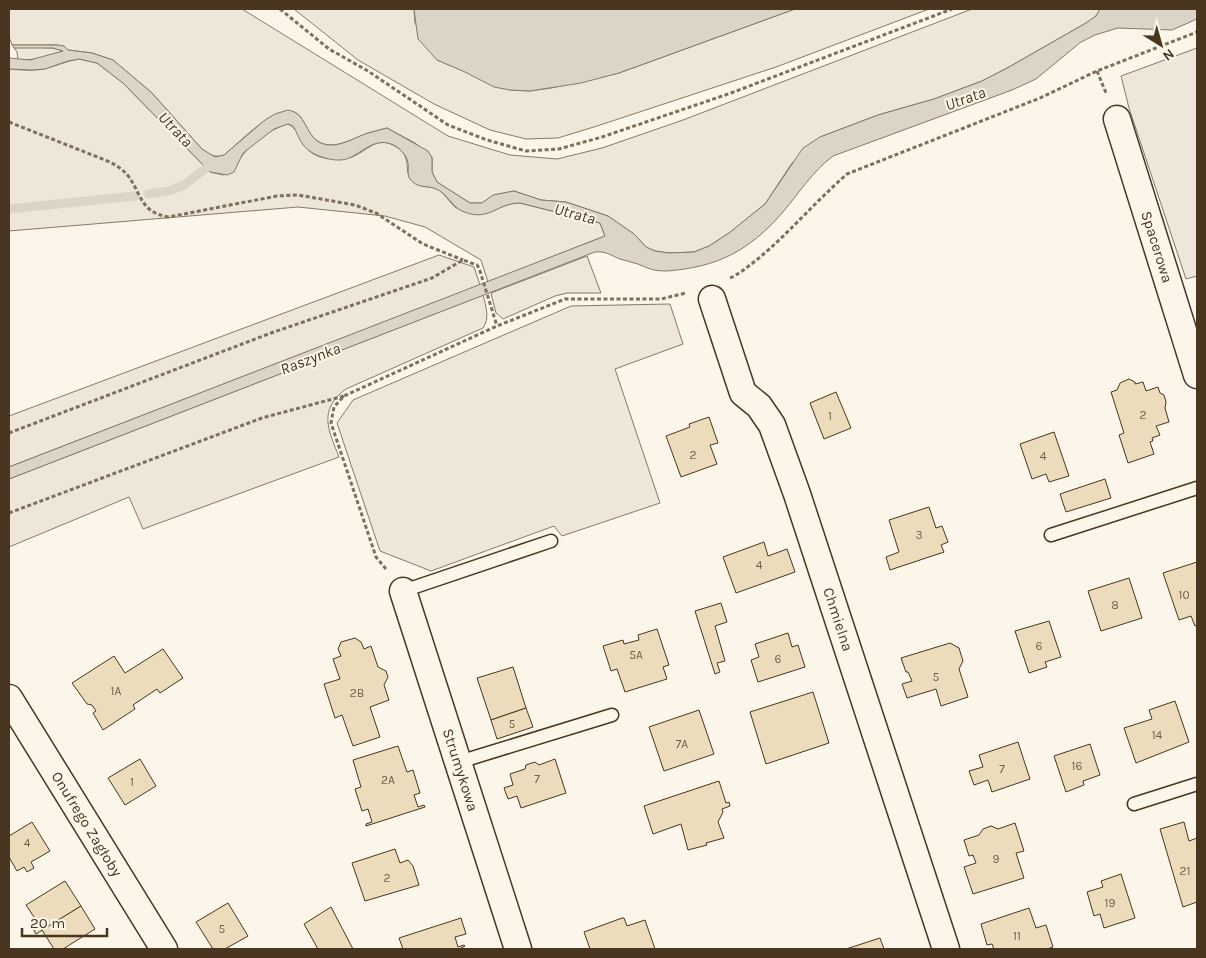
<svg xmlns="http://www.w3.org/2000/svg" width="1206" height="958" font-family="Karla,sans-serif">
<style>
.green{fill:#ede6d9;stroke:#887966}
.water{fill:#dcd4c6;stroke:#887966}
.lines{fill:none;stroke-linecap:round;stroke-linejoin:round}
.stream{stroke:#dcd4c6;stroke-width:9}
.building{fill:#ecdcbc;stroke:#4a3520}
.lane-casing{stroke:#4a3520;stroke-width:15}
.street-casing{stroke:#4a3520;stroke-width:29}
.path{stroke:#7f6f5c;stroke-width:3;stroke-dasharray:4 2.5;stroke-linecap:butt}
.lane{stroke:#fbf6e9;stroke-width:12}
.street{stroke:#fbf6e9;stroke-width:26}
.labels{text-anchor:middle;stroke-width:4;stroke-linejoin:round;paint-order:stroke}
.number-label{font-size:12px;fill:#725f47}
.street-label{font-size:15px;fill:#4a3520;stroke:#fbf6e9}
.water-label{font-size:16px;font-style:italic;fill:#4a3520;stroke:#fbf6e9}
</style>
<rect width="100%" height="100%" fill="#fbf6e9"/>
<g class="green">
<path d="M9 9H242L448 136 510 155 557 159 602 148 683 120 972 9H1100L1096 16 1086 23 1009 67 982 81 934 99 878 115 820 137 792 163 765 204 729 233 709 246 694 252 669 253 655 251 646 247 634 234 608 216 566 202 541 200 514 191 494 195 482 203H470L437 182 432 172V157L415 143 387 128C381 130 374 131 368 133 356 137 342 146 328 145 316 143 311 136 306 126 303 121 300 114 294 112 274 105 239 143 224 155 215 158 210 155 202 149L152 93 113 60 92 53 68 50 64 46 57 45H12L9 37Z"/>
<polygon points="294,9 414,9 415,23 437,60 510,90 530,91 551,88 619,73 795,9 929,9 776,67 597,126 558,138 526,139 490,130 434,104 358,60"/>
<polygon points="23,47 53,48 64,51 39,59 18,60 17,52 14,48"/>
<polygon points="1197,48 1197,276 1186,279 1129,108 1121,76"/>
<path d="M79 59 97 63 123 83 210 172 223 175 235 169C241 150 268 130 287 124 302 128 299 154 325 158 331 159 345 159 352 157 366 152 376 136 393 145 414 156 403 169 411 180 419 189 430 185 439 190 445 194 449 202 455 207 457 209 462 210 465 211 490 221 497 203 520 203L600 223 605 236 488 282 481 260 425 227 385 216 298 207 9 231V69C21 70 33 71 44 69 56 66 66 61 79 59Z"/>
<polygon points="439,255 474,267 480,285 9,467 9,416"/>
<polygon points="587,256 601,293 567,293 555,296 503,319 496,313 491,293"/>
<path d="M483 295C486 307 490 318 483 328L346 389C318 410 328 429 339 457L143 529 129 497 9 547V479Z"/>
<polygon points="670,304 683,344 615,369 660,503 562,536 554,526 431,571 380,551 337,423 353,400 571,306"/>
</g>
<g class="water">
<polygon points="414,9 795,9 619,73 581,83 530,91 510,90 494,87 465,72 437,60 418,39"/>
<path d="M1100 9H1197V19L1172 30 1118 28 1095 35 1081 42 1036 79 1012 90 833 156C813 171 799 193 783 212 749 251 718 267 667 271 653 271 650 269 638 264 632 262 626 261 620 259 610 255 606 251 595 252L9 479V467L605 236 600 223 520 203C496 203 489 223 462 211 451 206 447 193 436 189 427 185 415 189 409 177 407 172 409 168 408 163 407 155 398 146 391 144 374 138 363 152 349 158 337 164 312 156 304 146 299 140 297 132 293 126L288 124 274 129 243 153 234 172 227 175 210 172 123 83 97 63 79 59 68 61 45 69 31 70 9 69V58L30 60 63 51 53 48H14L12 45H57L64 46 68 50 92 53 113 60 152 93 202 149 215 157 224 155 265 120 275 114 288 110C310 113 304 145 331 145 344 145 356 137 368 133 374 131 381 130 387 128L428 151 432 158V172L437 182 470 203H482L493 195 514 191 541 200 566 202 608 216 634 234 646 247 655 251 669 253 694 252 709 246 729 233 765 204 803 148 820 137 878 115 934 99 982 81 1009 67 1086 23 1096 16Z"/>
</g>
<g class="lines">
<g class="stream">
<polyline points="148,194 169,191 184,185 211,164"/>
<polyline points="9,209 135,196"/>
</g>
</g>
<g class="building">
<polygon points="1129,379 1135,382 1135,384 1143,382 1146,391 1158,387 1160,393 1164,395 1166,402 1165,408 1169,422 1156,426 1160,435 1152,438 1153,441 1150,442 1154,454 1128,463 1119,435 1124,433 1111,392 1117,390 1120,383"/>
<polygon points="836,392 851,428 824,439 810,403"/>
<polygon points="709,417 718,443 710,445 717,464 681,477 666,436 690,427 689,424"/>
<polygon points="1054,432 1069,476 1049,482 1046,474 1032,479 1020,444"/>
<polygon points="1105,479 1111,498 1066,512 1060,494"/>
<polygon points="929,507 936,528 942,526 948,542 941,545 944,552 890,570 886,557 899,552 889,520"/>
<polygon points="764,542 768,556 787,549 795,572 736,593 723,557"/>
<polygon points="1197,562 1197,625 1195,626 1191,616 1179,620 1163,573"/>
<polygon points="1129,578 1142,618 1101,631 1088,591"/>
<polygon points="721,603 727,622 715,626 725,661 717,663 720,672 715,674 695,611"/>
<polygon points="1049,621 1061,657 1045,662 1047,667 1029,673 1015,631"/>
<polygon points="657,629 669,665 663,667 667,679 625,692 617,669 611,671 603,646 623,640 624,644 639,640 638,635"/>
<polygon points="788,633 792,647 798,645 805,667 758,682 751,660 759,657 755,644"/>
<polygon points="355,638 361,642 364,649 371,646 378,667 386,671 388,677 384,685 389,700 370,707 380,737 353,746 342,715 335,718 324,684 340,679 333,659 341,656 338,649 341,642"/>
<polygon points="950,643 959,648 963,661 959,669 968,697 941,706 936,689 907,698 902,684 912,681 908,672 906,672 901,658"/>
<polygon points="163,649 183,678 160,693 157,689 133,705 135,709 103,730 93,713 96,711 92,705 87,704 72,683 114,656 125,673"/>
<polygon points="513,667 526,708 491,720 477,678"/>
<polygon points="813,692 829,743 766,764 750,712"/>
<polygon points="1175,701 1189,742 1136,763 1124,728 1152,719 1149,710"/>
<polygon points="526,708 533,727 497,739 491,720"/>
<polygon points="699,710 714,754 664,771 649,727"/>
<polygon points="1018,742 1030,779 992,792 988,780 974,785 969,771 983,767 979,755"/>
<polygon points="1090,744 1100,775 1083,781 1084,785 1066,792 1054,756"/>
<polygon points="398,746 407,772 413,770 420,793 414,795 418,807 424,805 425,807 366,826 366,824 372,822 368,809 362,811 355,789 361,787 353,760"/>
<polygon points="140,759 156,786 125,805 108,778"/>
<polygon points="555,759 566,793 521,808 517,796 508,799 504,788 513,785 510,774 525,769 526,765 535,762 539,765"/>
<polygon points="719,781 726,803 729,802 730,806 722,809 723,812 718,822 724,838 706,843 707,845 688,850 681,824 653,834 644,806"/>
<polygon points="32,822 50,851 31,862 34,868 27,872 24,867 17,871 9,857 9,836"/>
<polygon points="1184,822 1189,841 1197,838 1197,902 1183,907 1160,829"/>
<polygon points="1015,823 1024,851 1016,853 1024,878 973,894 964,867 976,863 973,855 969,856 964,840 979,835 983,829 991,826 998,829"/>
<polygon points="395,849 400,863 408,860 413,866 419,885 365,901 352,863"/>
<polygon points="1121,874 1135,918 1104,928 1100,914 1094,916 1087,892 1103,887 1101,881"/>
<polygon points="65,881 81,906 36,934 30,924 36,920 26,905"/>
<polygon points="228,903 248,936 225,949 213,949 196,922"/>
<polygon points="81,906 95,929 63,949 54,949 42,930"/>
<polygon points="331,907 353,949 318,949 304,924"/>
<polygon points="1029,908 1036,928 1046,925 1053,947 1047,949 994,949 992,944 987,945 981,924"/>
<polygon points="461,918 466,934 455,937 458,947 464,945 465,946 461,948 461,949 403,949 399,938"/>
<polygon points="622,918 624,918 627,926 645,920 655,949 590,949 584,932"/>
<polygon points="880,938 884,949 846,949"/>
</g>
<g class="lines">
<defs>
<g id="lane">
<polyline points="1051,535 1197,488"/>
<polyline points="403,591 551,541"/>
<polyline points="459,762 612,715"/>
<polyline points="1134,804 1197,784"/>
</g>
<g id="street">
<path id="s1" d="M1117 119 1197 375"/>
<path id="s2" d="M712 299 743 393 759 406 772 425 797 494 946 949"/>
<path id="s3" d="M403 591 518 949"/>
<path id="s4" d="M9 698 164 949"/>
</g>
</defs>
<use href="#lane" class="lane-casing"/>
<use href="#street" class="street-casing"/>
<g class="path">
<polyline points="280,9 329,49 368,71 448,125 487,140 526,151 559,149 602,137 731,93 952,9"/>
<polyline points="1097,71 1106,93"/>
<path d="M9 122 110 162C117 166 124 170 129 177 142 196 141 212 168 217L277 196 298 195 355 205 376 213 423 244 463 260"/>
<path d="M730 278C741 273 750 265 759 258 790 232 816 201 847 174L1040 98 1097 71 1197 32"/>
<polyline points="9,433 271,333 432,278 463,260 477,265 479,268 497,326"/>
<polyline points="9,513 262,418 344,396"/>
<polyline points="386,569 376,557 331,423 334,407 344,396 497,326 565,299 661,299 686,293"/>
</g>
<use href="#lane" class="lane"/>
<use href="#street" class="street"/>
</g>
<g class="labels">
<g class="number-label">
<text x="1143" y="419">2</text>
<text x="830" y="420">1</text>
<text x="693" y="459">2</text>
<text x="1043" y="460">4</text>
<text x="919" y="539">3</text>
<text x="759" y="569">4</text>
<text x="1184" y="599">10</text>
<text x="1115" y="609">8</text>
<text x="1039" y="650">6</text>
<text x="636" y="659">5A</text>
<text x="778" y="663">6</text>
<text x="936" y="681">5</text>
<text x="116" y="695">1A</text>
<text x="357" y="697">2B</text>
<text x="512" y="728">5</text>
<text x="1157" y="739">14</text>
<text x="682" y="748">7A</text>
<text x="1077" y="770">16</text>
<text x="1002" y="773">7</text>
<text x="537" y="783">7</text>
<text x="388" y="784">2A</text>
<text x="132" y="786">1</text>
<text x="27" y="847">4</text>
<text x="996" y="863">9</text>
<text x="1185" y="875">21</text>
<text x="387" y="882">2</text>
<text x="1110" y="907">19</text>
<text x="222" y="933">5</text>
<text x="1017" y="940">11</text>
</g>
<g class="street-label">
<text dy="5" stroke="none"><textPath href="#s1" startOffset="134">Spacerowa</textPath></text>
<text dy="5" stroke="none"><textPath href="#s2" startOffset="348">Chmielna</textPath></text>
<text dy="5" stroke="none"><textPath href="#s3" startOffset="188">Strumykowa</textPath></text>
<text dy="5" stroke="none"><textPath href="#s4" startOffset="148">Onufrego Zagłoby</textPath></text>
</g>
<g class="water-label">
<text transform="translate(965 98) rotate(-20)" y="6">Utrata</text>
<text transform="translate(176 129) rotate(46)" y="6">Utrata</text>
<text transform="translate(575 213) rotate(15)" y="6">Utrata</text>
<text transform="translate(310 358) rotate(-21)" y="6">Raszynka</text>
</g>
</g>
<rect width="1206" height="958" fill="none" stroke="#4a3520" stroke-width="20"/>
<g transform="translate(1161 45) rotate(143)" stroke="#fbf6e9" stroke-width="4" paint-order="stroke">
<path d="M0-4L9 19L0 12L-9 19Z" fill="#4a3520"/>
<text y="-8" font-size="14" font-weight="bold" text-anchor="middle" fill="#4a3520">N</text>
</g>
<path d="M22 928v8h85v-8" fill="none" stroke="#4a3520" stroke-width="2.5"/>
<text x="30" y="928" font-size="15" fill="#4a3520" stroke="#fbf6e9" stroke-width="4" paint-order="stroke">20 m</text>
</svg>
